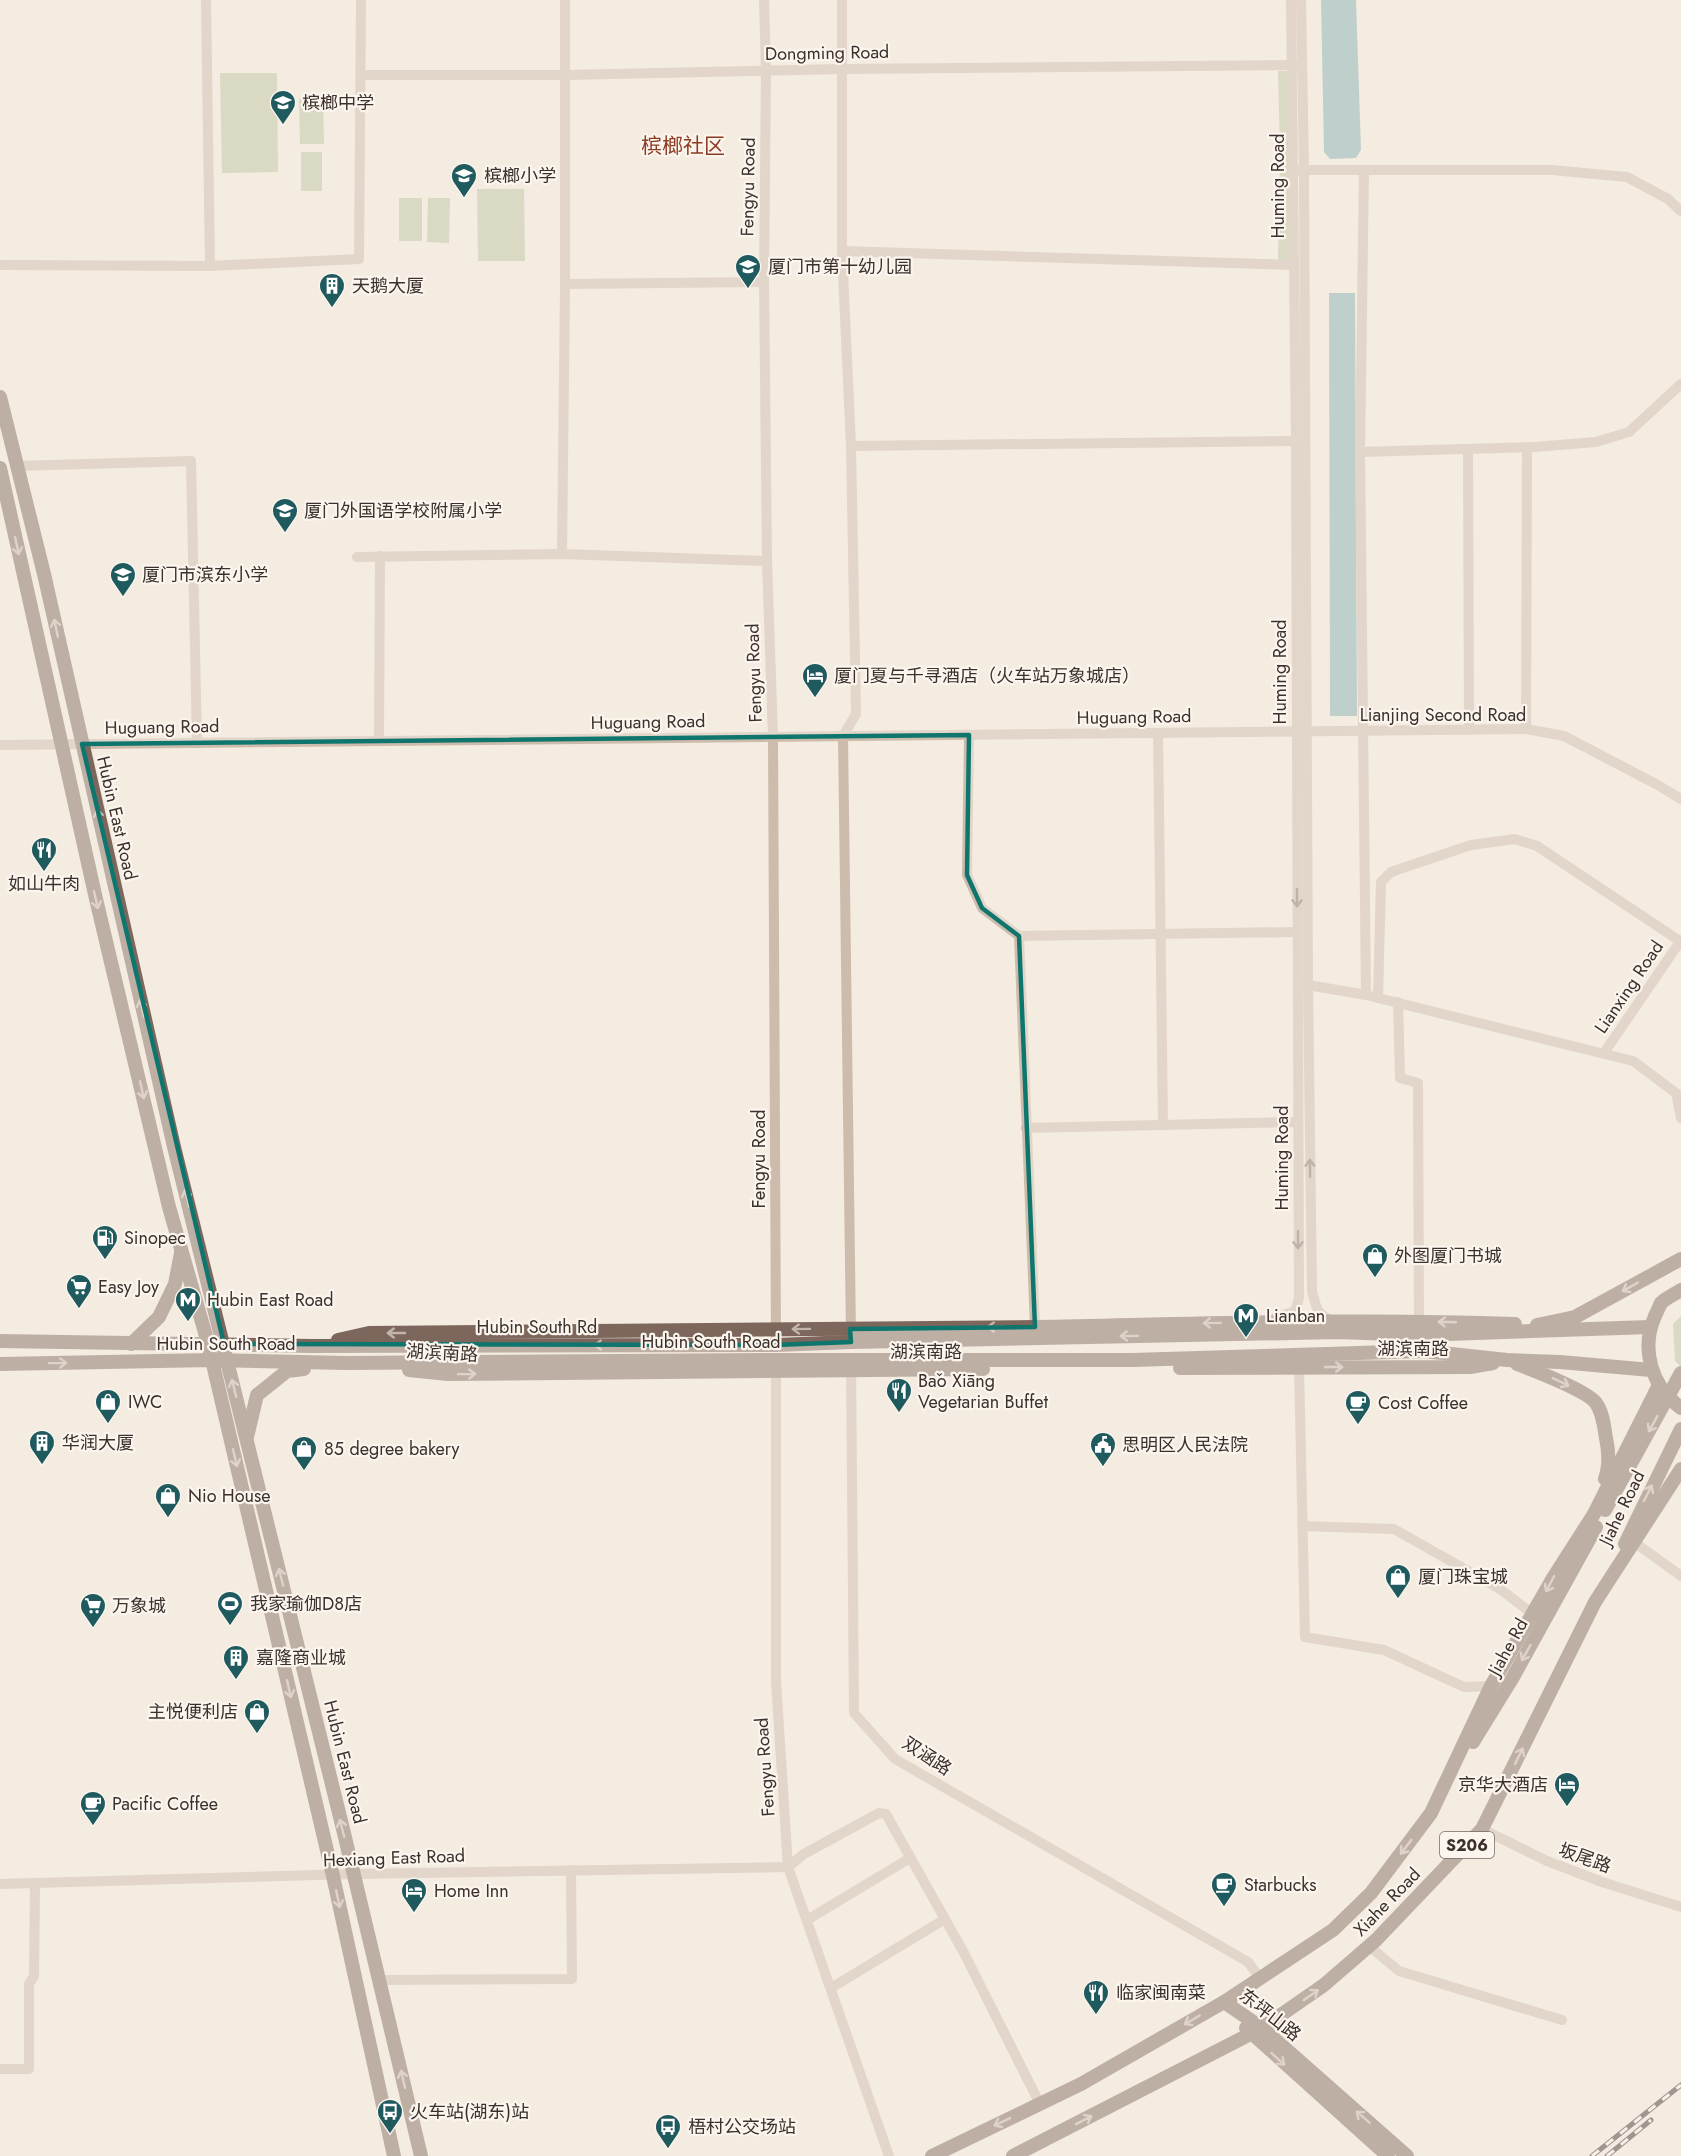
<svg xmlns="http://www.w3.org/2000/svg" width="1681" height="2156" font-family="Jost,'Noto Sans SC',sans-serif">
<style>
.green{fill:#b8c4a0}
.water{fill:#7fb0b2}
.lines{fill:none;stroke-linecap:round;stroke-linejoin:round}
.minor{stroke:#cdbbac;stroke-width:10}
.major{stroke:#7d675c;stroke-width:14}
.rail-casing{stroke:#3b302b;stroke-width:5}
.rail{stroke:#fbf5ee;stroke-width:3;stroke-dasharray:9;stroke-linecap:butt}
.major-bridge{stroke:#7d675c;stroke-width:14}
.oneway{stroke:#c2b5ac}
.oneway2{stroke:#7d6f65}
.marked{fill:none;stroke:#0f766e;stroke-width:4.5;stroke-linejoin:round}
.labels{text-anchor:middle;stroke-width:4.5;stroke-linejoin:round;paint-order:stroke}
.shield{fill:#fbf5ee;stroke:#756b66;stroke-width:1.5}
.shield-label{font-size:16px;font-weight:bold;fill:#3b302b}
.street-label{font-size:18px;fill:#3b302b;stroke:#fbf5ee}
.poi-label{font-size:18px;fill:#3b302b;stroke:#fbf5ee;text-anchor:start}
.quarter-label{font-size:21px;fill:#8c3b22;stroke:#fbf5ee}
</style>
<rect width="100%" height="100%" fill="#f4ebe1"/>
<g class="green">
<polygon points="1278,71 1292,71 1292,260 1278,261 1280,152"/>
<polygon points="220,73 277,73 278,172 222,173"/>
<polygon points="299,99 323,99 324,144 300,144"/>
<rect x="301" y="152" width="21" height="39"/>
<polygon points="477,189 524,189 525,261 478,261"/>
<rect x="399" y="198" width="23" height="43"/>
<polygon points="428,198 450,198 449,243 427,242"/>
<polygon points="1681,1316 1681,1367 1675,1361 1673,1324"/>
</g>
<g class="water">
<polygon points="1321,0 1356,0 1361,150 1356,158 1330,159 1324,152"/>
<polygon points="1329,293 1355,293 1357,716 1330,716"/>
</g>
<g class="lines">
<g class="minor">
<polyline points="206,0 210,266"/>
<polyline points="764,0 766,70 764,282 767,561 773,737 776,1345"/>
<polyline points="842,0 842,251 851,446 856,714 843,736 851,1337"/>
<path d="M1301 0 1304 170 1308 985 1312 1291C1317 1307 1314 1312 1331 1320"/>
<polyline points="361,75 566,75 842,69 1300,65"/>
<polyline points="1298,170 1552,170 1627,177 1668,199 1681,211"/>
<polyline points="1364,170 1360,452 1366,995"/>
<polyline points="842,251 1294,265"/>
<polyline points="0,265 210,266 359,259 361,0"/>
<polyline points="565,284 764,282"/>
<polyline points="851,446 1296,441"/>
<polyline points="1468,449 1469,730"/>
<polyline points="1360,452 1534,447 1596,442 1629,432 1681,384"/>
<polyline points="17,466 191,461 197,743"/>
<polyline points="562,554 565,284 565,0"/>
<polyline points="357,557 562,554 767,561"/>
<polyline points="1526,729 1527,447"/>
<polyline points="1158,733 1163,1125"/>
<polyline points="969,735 967,875 982,908 1019,936 1035,1327"/>
<polyline points="379,741 380,556"/>
<polyline points="0,745 1526,729 1564,736 1656,784 1681,799"/>
<polyline points="1019,936 1297,932"/>
<polyline points="1308,985 1366,995 1633,1061 1676,1093 1681,1118"/>
<polyline points="1378,998 1381,882 1391,872 1471,845 1515,839 1537,846 1680,941"/>
<polyline points="1398,1002 1400,1078 1418,1083 1419,1321"/>
<polyline points="1604,1053 1681,940"/>
<polyline points="1026,1128 1298,1122"/>
<polyline points="1273,1319 1295,1311 1299,1298 1296,441 1291,0"/>
<polyline points="851,1363 854,1713 895,1759 1248,1962 1260,1978"/>
<polyline points="776,1366 776,1681 788,1867 889,2156"/>
<polyline points="1299,1367 1305,1637 1384,1650 1464,1687 1491,1686"/>
<polyline points="1302,1526 1394,1529 1500,1589 1533,1614"/>
<polyline points="1634,1542 1681,1576"/>
<polyline points="1482,1829 1547,1861 1602,1882 1681,1907"/>
<polyline points="0,1884 354,1874 788,1867 804,1854 879,1813 886,1814 964,1953 1040,2104"/>
<polyline points="807,1920 910,1858"/>
<polyline points="1369,1946 1399,1971 1562,2020"/>
<polyline points="379,1980 572,1979 571,1870"/>
<polyline points="831,1988 945,1919"/>
<polyline points="0,2069 29,2069 29,1984 34,1976 35,1883"/>
</g>
<g class="major">
<polyline points="0,397 44,574 174,1147 343,1829 421,2156"/>
<polyline points="0,468 96,899 169,1207 208,1343 333,1876 394,2156"/>
<path d="M1681 1290C1675 1294 1666 1298 1661 1303 1659 1307 1657 1312 1655 1316 1640 1350 1652 1387 1681 1408"/>
<polyline points="1537,1325 1575,1317 1681,1259"/>
<path d="M338 1340 369 1333C591 1331 814 1331 1037 1327 1196 1324 1356 1318 1515 1324"/>
<polyline points="0,1341 312,1346 776,1345 851,1342 1338,1332 1419,1335 1650,1327"/>
<polyline points="131,1344 159,1317 175,1284 181,1253"/>
<polyline points="0,1364 212,1360 346,1363 776,1360 1132,1360 1423,1351 1507,1360 1560,1362 1651,1370"/>
<path d="M1517 1364C1533 1370 1588 1391 1596 1403 1603 1413 1604 1426 1606 1438 1609 1452 1610 1465 1605 1479"/>
<polyline points="1180,1368 1470,1367 1493,1363"/>
<polyline points="409,1370 448,1374 983,1369"/>
<polyline points="247,1437 257,1395 287,1371 304,1369"/>
<polyline points="1625,1544 1681,1429"/>
<polyline points="1473,1742 1513,1677 1596,1527"/>
<polyline points="1224,2002 1262,2028 1407,2156"/>
<polyline points="1246,2028 1388,2156"/>
<polyline points="932,2156 1081,2084 1224,2002 1333,1930 1371,1893 1431,1813 1491,1686 1553,1578 1594,1514 1659,1385"/>
<polyline points="1013,2156 1262,2028 1324,1985 1376,1940 1482,1829 1595,1602 1681,1469"/>
</g>
<defs>
<g id="rail">
<polyline points="1592,2156 1681,2085"/>
<polyline points="1607,2156 1651,2120"/>
</g>
</defs>
<use href="#rail" class="rail-casing"/>
<use href="#rail" class="rail"/>
<polyline class="major-bridge" points="1605,1510 1681,1373"/>
</g>
<defs><path id="oneway-shaft" d="M-6 0H5M1.5-3L5.5 0L1.5 3" fill="none" stroke-width="1.6" stroke-linecap="round" stroke-linejoin="round" transform="scale(1.5)"/></defs>
<g class="oneway">
<use href="#oneway-shaft" transform="translate(17 546) rotate(78)"/>
<use href="#oneway-shaft" transform="translate(56 628) rotate(-102)"/>
<use href="#oneway-shaft" transform="translate(99 818) rotate(-103)"/>
<use href="#oneway-shaft" transform="translate(96 900) rotate(77)"/>
<use href="#oneway-shaft" transform="translate(142 1008) rotate(-103)"/>
<use href="#oneway-shaft" transform="translate(142 1090) rotate(77)"/>
<use href="#oneway-shaft" transform="translate(187 1198) rotate(-104)"/>
<use href="#oneway-shaft" transform="translate(1630 1287) rotate(151)"/>
<use href="#oneway-shaft" transform="translate(1447 1322) rotate(-178)"/>
<use href="#oneway-shaft" transform="translate(1212 1323) rotate(179)"/>
<use href="#oneway-shaft" transform="translate(996 1327) rotate(180)"/>
<use href="#oneway-shaft" transform="translate(801 1329) rotate(179)"/>
<use href="#oneway-shaft" transform="translate(396 1333) rotate(180)"/>
<use href="#oneway-shaft" transform="translate(1129 1336) rotate(179)"/>
<use href="#oneway-shaft" transform="translate(603 1345) rotate(180)"/>
<use href="#oneway-shaft" transform="translate(58 1363) rotate(-1)"/>
<use href="#oneway-shaft" transform="translate(1334 1367)"/>
<use href="#oneway-shaft" transform="translate(467 1374) rotate(-1)"/>
<use href="#oneway-shaft" transform="translate(1561 1382) rotate(26)"/>
<use href="#oneway-shaft" transform="translate(234 1388) rotate(-104)"/>
<use href="#oneway-shaft" transform="translate(1653 1424) rotate(119)"/>
<use href="#oneway-shaft" transform="translate(235 1458) rotate(77)"/>
<use href="#oneway-shaft" transform="translate(1648 1493) rotate(-63)"/>
<use href="#oneway-shaft" transform="translate(281 1577) rotate(-104)"/>
<use href="#oneway-shaft" transform="translate(1550 1584) rotate(118)"/>
<use href="#oneway-shaft" transform="translate(1526 1653) rotate(119)"/>
<use href="#oneway-shaft" transform="translate(289 1689) rotate(77)"/>
<use href="#oneway-shaft" transform="translate(1519 1756) rotate(-64)"/>
<use href="#oneway-shaft" transform="translate(342 1828) rotate(-104)"/>
<use href="#oneway-shaft" transform="translate(1406 1847) rotate(127)"/>
<use href="#oneway-shaft" transform="translate(338 1899) rotate(78)"/>
<use href="#oneway-shaft" transform="translate(1311 1995) rotate(-35)"/>
<use href="#oneway-shaft" transform="translate(1192 2020) rotate(150)"/>
<use href="#oneway-shaft" transform="translate(1278 2059) rotate(42)"/>
<use href="#oneway-shaft" transform="translate(403 2079) rotate(-103)"/>
<use href="#oneway-shaft" transform="translate(1363 2117) rotate(-139)"/>
<use href="#oneway-shaft" transform="translate(1084 2120) rotate(-27)"/>
<use href="#oneway-shaft" transform="translate(1002 2122) rotate(154)"/>
</g>
<g class="oneway2">
<use href="#oneway-shaft" transform="translate(1297 898) rotate(90)"/>
<use href="#oneway-shaft" transform="translate(1310 1168) rotate(-91)"/>
<use href="#oneway-shaft" transform="translate(1298 1240) rotate(90)"/>
</g>
<path d="M0 0H1681V2156H0ZM969 735 967 875 982 908 1019 936 1035 1327 850 1329 851 1342 776 1345 224 1344 82 744Z" fill="#f4ebe1" fill-opacity=".55" fill-rule="evenodd"/>
<path class="marked" d="M969 735 967 875 982 908 1019 936 1035 1327 850 1329 851 1342 776 1345 224 1344 82 744Z"/>
<defs>
<symbol id="school-pin" viewBox="-11 -11 22 30"><path d="M0 17L-7.5 6A9.5 9.5 0 1 1 7.5 6Z" fill="#1f5a5e" stroke="#fbf5ee"/><path d="M0-5L7-2L0 1L-7-2ZM-4 1L0 2.5L4 1V4Q0 6-4 4Z" fill="#fff"/></symbol>
<symbol id="building-pin" viewBox="-11 -11 22 30"><path d="M0 17L-7.5 6A9.5 9.5 0 1 1 7.5 6Z" fill="#1f5a5e" stroke="#fbf5ee"/><path d="M-4-6H4V6H1V3H-1V6H-4ZM-2.5-4.3h1.7v1.8h-1.7ZM.8-4.3h1.7v1.8H.8ZM-2.5-1h1.7V.8h-1.7ZM.8-1h1.7V.8H.8Z" fill="#fff"/></symbol>
<symbol id="hotel-pin" viewBox="-11 -11 22 30"><path d="M0 17L-7.5 6A9.5 9.5 0 1 1 7.5 6Z" fill="#1f5a5e" stroke="#fbf5ee"/><path d="M-6-4.5h1.5V1H6V5H4.5V3h-9V5H-6ZM-4 0a1.8 1.8 0 1 1 3.6 0ZM.5 0V-2.5h3Q6-2.5 6 0Z" fill="#fff"/></symbol>
<symbol id="restaurant-pin" viewBox="-11 -11 22 30"><path d="M0 17L-7.5 6A9.5 9.5 0 1 1 7.5 6Z" fill="#1f5a5e" stroke="#fbf5ee"/><path d="M-5-6h1v4h1v-4h1v4h1v-4h1v5L-1.5 .5V6h-2V.5L-5-1ZM5-6V6H3V1.5H1.5Q1.5-4 5-6Z" fill="#fff"/></symbol>
<symbol id="fuel-pin" viewBox="-11 -11 22 30"><path d="M0 17L-7.5 6A9.5 9.5 0 1 1 7.5 6Z" fill="#1f5a5e" stroke="#fbf5ee"/><path d="M-5.5-6h7V0h2V4h1.3V-2.5L3-4.5l.8-.8L6-3V5H2.5V1h-1V6h-7ZM-4.2-4.7v3.2H.2V-4.7Z" fill="#fff"/></symbol>
<symbol id="shop-pin" viewBox="-11 -11 22 30"><path d="M0 17L-7.5 6A9.5 9.5 0 1 1 7.5 6Z" fill="#1f5a5e" stroke="#fbf5ee"/><path d="M-5-2.5h2.3a2.7 3.5 0 0 1 5.4 0H5L5.5 6h-11ZM-1.5-2.5h3a1.5 2.3 0 0 0-3 0Z" fill="#fff"/></symbol>
<symbol id="supermarket-pin" viewBox="-11 -11 22 30"><path d="M0 17L-7.5 6A9.5 9.5 0 1 1 7.5 6Z" fill="#1f5a5e" stroke="#fbf5ee"/><path d="M-6-5.5h2.5l.6 2H6L4.5 2H-2.5L-4.4-4H-6ZM-1.5 3.2a1.3 1.3 0 1 0 .1 0ZM3 3.2a1.3 1.3 0 1 0 .1 0Z" fill="#fff"/></symbol>
<symbol id="metro-pin" viewBox="-11 -11 22 30"><path d="M0 17L-7.5 6A9.5 9.5 0 1 1 7.5 6Z" fill="#1f5a5e" stroke="#fbf5ee"/><path d="M-5.5 5V-5H-3L0 0L3-5H5.5V5H3V-.5L0 4L-3-.5V5Z" fill="#fff"/></symbol>
<symbol id="cafe-pin" viewBox="-11 -11 22 30"><path d="M0 17L-7.5 6A9.5 9.5 0 1 1 7.5 6Z" fill="#1f5a5e" stroke="#fbf5ee"/><path d="M-5.5-4.5H6V0H3Q3 3.5 0 3.5H-2.5Q-5.5 3.5-5.5 0ZM3-3.2v2h1.7v-2ZM-6 4.5H4V6H-6Z" fill="#fff"/></symbol>
<symbol id="civic-pin" viewBox="-11 -11 22 30"><path d="M0 17L-7.5 6A9.5 9.5 0 1 1 7.5 6Z" fill="#1f5a5e" stroke="#fbf5ee"/><path d="M-.6-6.5H3V-4.5H.6V-3L4-1V1h2V6H-6V1h2V-1L-.6-3ZM-1.2 2.5V6h2.4V2.5Z" fill="#fff"/></symbol>
<symbol id="stadium-pin" viewBox="-11 -11 22 30"><path d="M0 17L-7.5 6A9.5 9.5 0 1 1 7.5 6Z" fill="#1f5a5e" stroke="#fbf5ee"/><path d="M0-5a6.5 5 0 1 0 0 10a6.5 5 0 1 0 0-10ZM-3.5-1.8h7v3.6h-7Z" fill="#fff"/></symbol>
<symbol id="bus-pin" viewBox="-11 -11 22 30"><path d="M0 17L-7.5 6A9.5 9.5 0 1 1 7.5 6Z" fill="#1f5a5e" stroke="#fbf5ee"/><path d="M-5-6H5V4H4V6H2V4H-2V6H-4V4H-5ZM-3.5-4V0h7V-4ZM-3.5 1.2v1.5H-2V1.2ZM2 1.2v1.5H3.5V1.2Z" fill="#fff"/></symbol>
</defs>
<g fill-rule="evenodd">
<use href="#school-pin" x="268" y="88" width="30" height="40"/>
<use href="#school-pin" x="449" y="161" width="30" height="40"/>
<use href="#school-pin" x="733" y="252" width="30" height="40"/>
<use href="#building-pin" x="317" y="271" width="30" height="40"/>
<use href="#school-pin" x="270" y="496" width="30" height="40"/>
<use href="#school-pin" x="108" y="560" width="30" height="40"/>
<use href="#hotel-pin" x="800" y="661" width="30" height="40"/>
<use href="#restaurant-pin" x="29" y="835" width="30" height="40"/>
<use href="#fuel-pin" x="90" y="1223" width="30" height="40"/>
<use href="#shop-pin" x="1360" y="1241" width="30" height="40"/>
<use href="#supermarket-pin" x="64" y="1272" width="30" height="40"/>
<use href="#metro-pin" x="173" y="1285" width="30" height="40"/>
<use href="#metro-pin" x="1231" y="1301" width="30" height="40"/>
<use href="#restaurant-pin" x="884" y="1376" width="30" height="40"/>
<use href="#shop-pin" x="93" y="1387" width="30" height="40"/>
<use href="#cafe-pin" x="1343" y="1388" width="30" height="40"/>
<use href="#building-pin" x="27" y="1428" width="30" height="40"/>
<use href="#civic-pin" x="1088" y="1430" width="30" height="40"/>
<use href="#shop-pin" x="289" y="1434" width="30" height="40"/>
<use href="#shop-pin" x="153" y="1481" width="30" height="40"/>
<use href="#shop-pin" x="1383" y="1562" width="30" height="40"/>
<use href="#stadium-pin" x="215" y="1589" width="30" height="40"/>
<use href="#supermarket-pin" x="78" y="1591" width="30" height="40"/>
<use href="#building-pin" x="221" y="1643" width="30" height="40"/>
<use href="#shop-pin" x="242" y="1697" width="30" height="40"/>
<use href="#hotel-pin" x="1552" y="1770" width="30" height="40"/>
<use href="#cafe-pin" x="78" y="1789" width="30" height="40"/>
<use href="#cafe-pin" x="1209" y="1870" width="30" height="40"/>
<use href="#hotel-pin" x="399" y="1876" width="30" height="40"/>
<use href="#restaurant-pin" x="1081" y="1978" width="30" height="40"/>
<use href="#bus-pin" x="375" y="2097" width="30" height="40"/>
<use href="#bus-pin" x="653" y="2112" width="30" height="40"/>
</g>
<g class="labels">
<rect class="shield" x="1440" y="1832" width="54" height="26" rx="4.5"/>
<g class="shield-label">
<text x="1467" y="1851">S206</text>
</g>
<g class="street-label">
<text transform="translate(827 53) rotate(-1)" y="6">Dongming Road</text>
<text transform="translate(1278 186) rotate(-90)" y="6">Huming Road</text>
<text transform="translate(748 187) rotate(-89)" y="6">Fengyu Road</text>
<text transform="translate(1280 672) rotate(-90)" y="6">Huming Road</text>
<text transform="translate(754 673) rotate(-92)" y="6">Fengyu Road</text>
<text x="1443" y="721">Lianjing Second Road</text>
<text transform="translate(1134 717) rotate(-1)" y="6">Huguang Road</text>
<text transform="translate(648 722) rotate(-1)" y="6">Huguang Road</text>
<text transform="translate(162 727) rotate(-1)" y="6">Huguang Road</text>
<text transform="translate(117 818) rotate(77)" y="6">Hubin East Road</text>
<text transform="translate(1629 987) rotate(-56)" y="6">Lianxing Road</text>
<text transform="translate(1282 1158) rotate(-90)" y="6">Huming Road</text>
<text transform="translate(759 1159) rotate(-90)" y="6">Fengyu Road</text>
<text x="537" y="1333">Hubin South Rd</text>
<text x="711" y="1348">Hubin South Road</text>
<text x="226" y="1350">Hubin South Road</text>
<text x="1413" y="1355">湖滨南路</text>
<text x="926" y="1358">湖滨南路</text>
<text transform="translate(442 1353) rotate(3)" y="6">湖滨南路</text>
<text transform="translate(1622 1508) rotate(-64)" y="6">Jiahe Road</text>
<text transform="translate(1508 1647) rotate(-61)" y="6">Jiahe Rd</text>
<text transform="translate(927 1756) rotate(33)" y="6">双涵路</text>
<text transform="translate(345 1762) rotate(76)" y="6">Hubin East Road</text>
<text transform="translate(765 1767) rotate(-94)" y="6">Fengyu Road</text>
<text transform="translate(394 1858) rotate(-2)" y="6">Hexiang East Road</text>
<text transform="translate(1585 1858) rotate(20)" y="6">坂尾路</text>
<text transform="translate(1387 1902) rotate(-46)" y="6">Xiahe Road</text>
<text transform="translate(1270 2015) rotate(38)" y="6">东坪山路</text>
</g>
<g class="poi-label">
<text x="302" y="109">槟榔中学</text>
<text x="484" y="182">槟榔小学</text>
<text x="768" y="273">厦门市第十幼儿园</text>
<text x="352" y="292">天鹅大厦</text>
<text x="304" y="517">厦门外国语学校附属小学</text>
<text x="142" y="581">厦门市滨东小学</text>
<text x="834" y="682">厦门夏与千寻酒店（火车站万象城店）</text>
<text x="44" y="890" text-anchor="middle">如山牛肉</text>
<text x="124" y="1244">Sinopec</text>
<text x="1394" y="1262">外图厦门书城</text>
<text x="98" y="1293">Easy Joy</text>
<text x="207" y="1306">Hubin East Road</text>
<text x="1266" y="1322">Lianban</text>
<text x="918" y="1387">Bǎo Xiāng<tspan x="918" dy="21">Vegetarian Buffet</tspan></text>
<text x="128" y="1408">IWC</text>
<text x="1378" y="1409">Cost Coffee</text>
<text x="62" y="1449">华润大厦</text>
<text x="1122" y="1451">思明区人民法院</text>
<text x="324" y="1455">85 degree bakery</text>
<text x="188" y="1502">Nio House</text>
<text x="1418" y="1583">厦门珠宝城</text>
<text x="250" y="1610">我家瑜伽D8店</text>
<text x="112" y="1612">万象城</text>
<text x="256" y="1664">嘉隆商业城</text>
<text x="238" y="1718" text-anchor="end">主悦便利店</text>
<text x="1548" y="1791" text-anchor="end">京华大酒店</text>
<text x="112" y="1810">Pacific Coffee</text>
<text x="1244" y="1891">Starbucks</text>
<text x="434" y="1897">Home Inn</text>
<text x="1116" y="1999">临家闽南菜</text>
<text x="410" y="2118">火车站(湖东)站</text>
<text x="688" y="2133">梧村公交场站</text>
</g>
<g class="quarter-label">
<text x="683" y="153">槟榔社区</text>
</g>
</g>
</svg>
